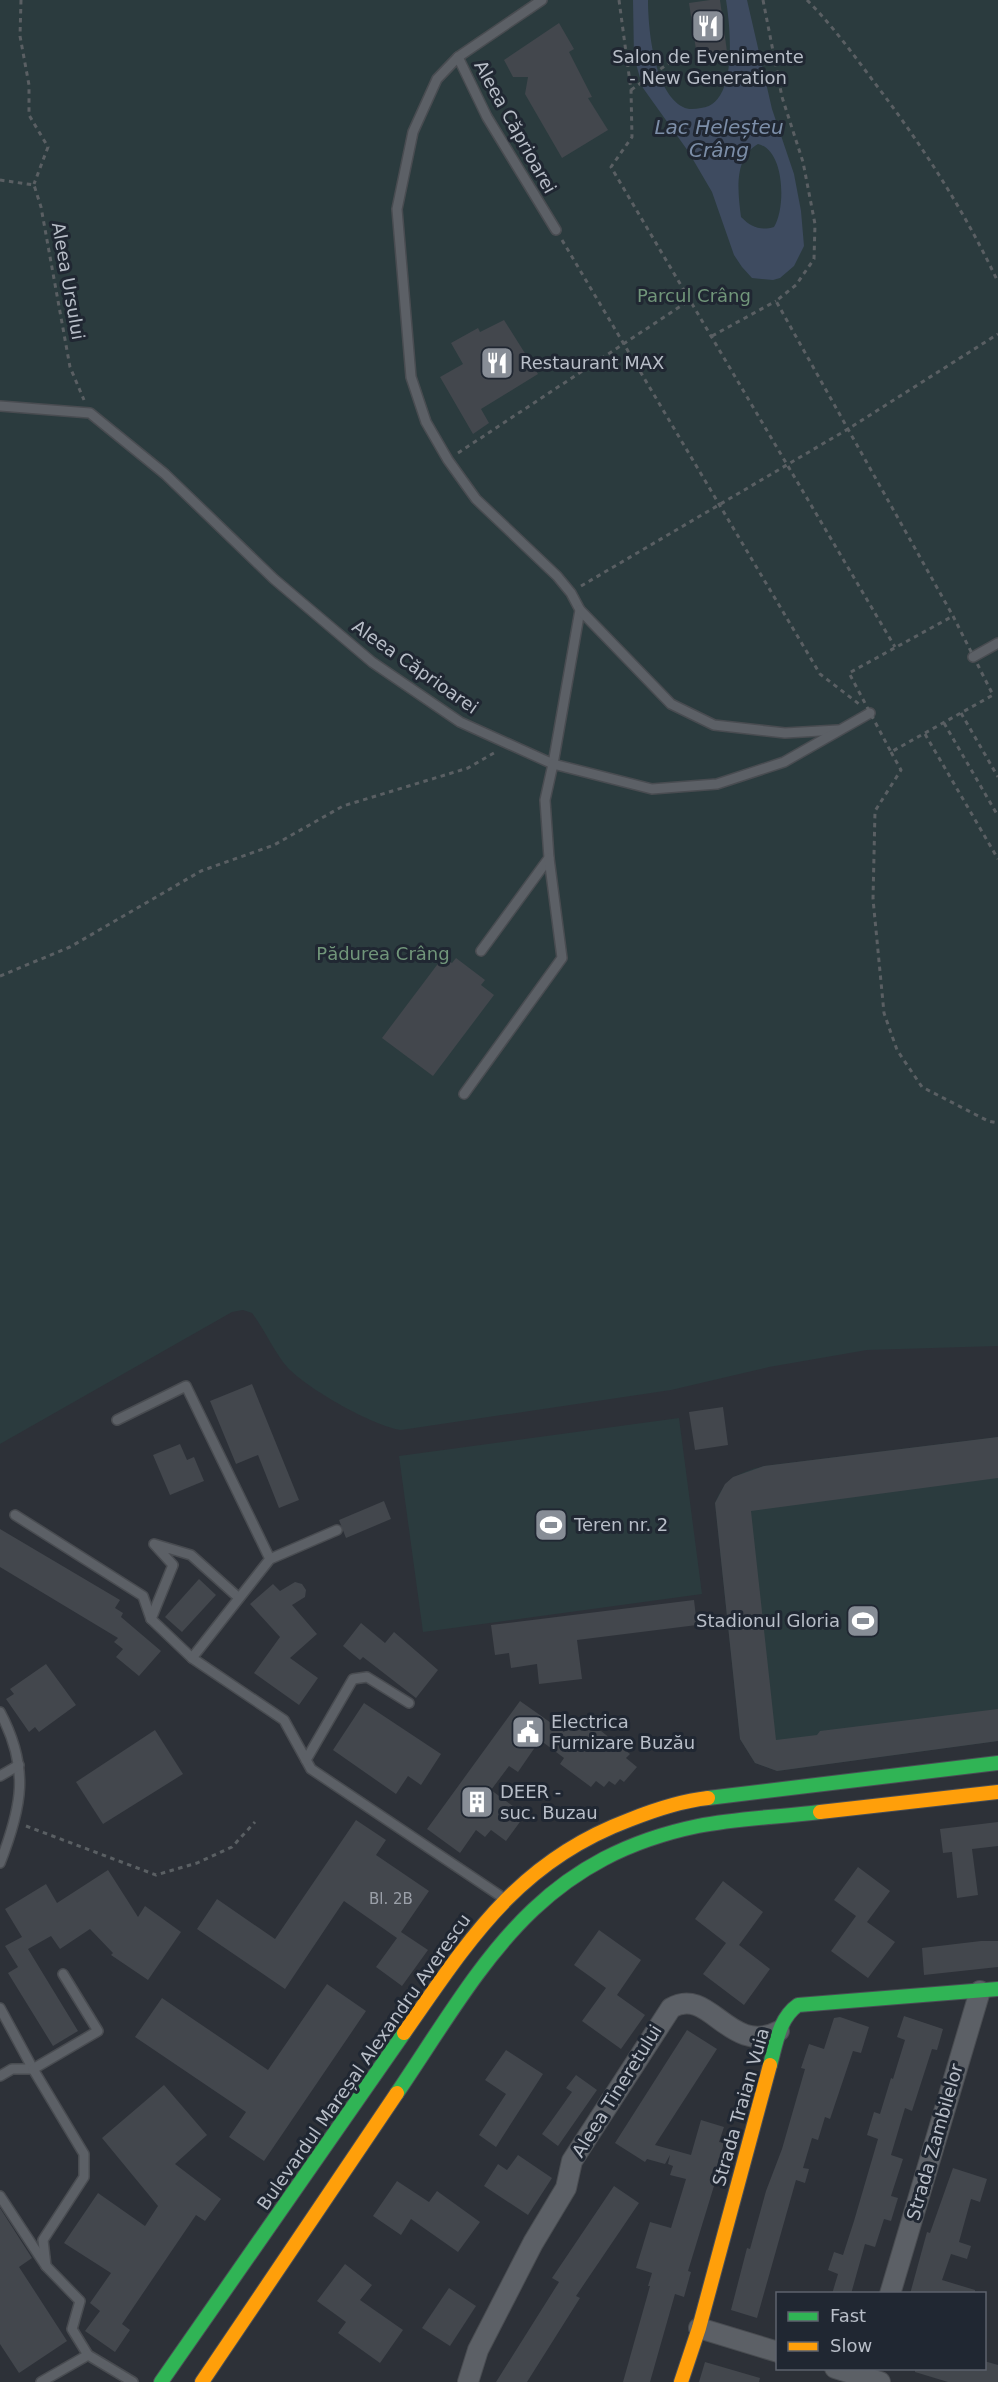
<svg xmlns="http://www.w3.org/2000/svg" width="998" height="2382" font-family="'DejaVu Sans',sans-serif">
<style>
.green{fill:#2b3b3e}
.water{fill:#3e4b60;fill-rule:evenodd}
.building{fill:#43474d}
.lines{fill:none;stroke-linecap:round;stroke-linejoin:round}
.lane-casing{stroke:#494c51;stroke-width:12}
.street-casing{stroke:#494c51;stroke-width:22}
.fast-casing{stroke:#4a4e55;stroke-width:16}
.slow-casing{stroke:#4a4e55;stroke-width:16}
.path{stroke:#5a5f63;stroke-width:3;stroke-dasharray:4.5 4.5;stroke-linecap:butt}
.lane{stroke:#5c6066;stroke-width:9}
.street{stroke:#5c6066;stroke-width:20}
.fast{stroke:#30b455;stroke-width:14}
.slow{stroke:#ff9f0a;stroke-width:14}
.labels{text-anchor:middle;stroke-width:6;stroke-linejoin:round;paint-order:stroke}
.number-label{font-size:15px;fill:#9ba0a9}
.poi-label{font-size:18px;fill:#b8bec8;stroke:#202732;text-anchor:start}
.street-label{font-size:18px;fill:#b8bec8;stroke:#202732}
.park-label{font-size:18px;fill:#71967a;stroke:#202732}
.water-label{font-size:20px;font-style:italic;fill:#7c8ea8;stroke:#202732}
</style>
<rect width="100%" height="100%" fill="#2d3138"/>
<g class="green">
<path d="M0 0H998V1346L867 1350 769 1367 671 1390 401 1430C373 1426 308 1389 288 1368 274 1352 265 1330 252 1313L243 1310 232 1312 0 1444Z"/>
<polygon points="679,1418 702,1594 423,1632 399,1456"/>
<path d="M998 1437V1741L777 1771 755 1763 740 1739 715 1503C724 1479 740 1472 764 1466Z"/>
</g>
<path class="water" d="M633 0H648C648 29 654 92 683 107 688 110 695 109 701 108 739 104 730 25 726 0H747L772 109 794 174 801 211 804 246 794 266 780 278 773 280 752 278 742 267 734 255 712 192 688 151 643 88 634 57ZM758 144C785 150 786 208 774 227 760 231 751 227 741 217 738 193 733 158 758 144Z"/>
<g class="building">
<polygon points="710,0 720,0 728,59 698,63 689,3"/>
<polygon points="559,23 574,49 569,52 592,97 588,98 608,130 562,158 525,94 528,77 513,77 504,60"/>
<polygon points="504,320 538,374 481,409 489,423 473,434 440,377 463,364 451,343 478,328 480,332"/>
<polygon points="443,957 452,963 456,958 485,980 481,985 494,995 433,1076 382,1038"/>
<polygon points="252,1384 299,1500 279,1508 258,1455 236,1464 210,1401"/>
<polygon points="723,1407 728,1445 695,1450 689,1412"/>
<polygon points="998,1437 998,1478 751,1511 776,1740 817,1735 820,1731 998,1709 998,1741 777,1771 755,1763 740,1739 715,1503 725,1484 733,1477 764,1466"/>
<polygon points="180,1444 187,1460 194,1457 204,1481 170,1495 153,1455"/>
<polygon points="384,1501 391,1519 346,1538 339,1520"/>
<polygon points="0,1529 120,1600 115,1608 123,1613 121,1617 161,1651 139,1676 116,1657 123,1649 114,1642 118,1638 0,1567"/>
<polygon points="199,1579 216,1595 182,1632 165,1617"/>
<polygon points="295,1582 302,1584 306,1590 305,1597 292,1605 317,1634 290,1658 318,1678 299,1705 254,1673 280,1637 250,1604 273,1584 280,1591"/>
<polygon points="694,1600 697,1625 577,1640 582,1679 539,1684 537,1664 511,1668 509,1653 495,1655 491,1625"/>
<polygon points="361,1623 385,1643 394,1632 438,1670 416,1698 363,1657 360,1660 343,1646"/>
<polygon points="46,1664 76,1705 39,1732 35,1727 29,1732 6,1699 14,1694 10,1689"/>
<polygon points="520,1701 564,1732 574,1718 582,1724 586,1719 630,1754 626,1758 637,1767 624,1782 620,1779 615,1785 609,1781 604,1787 596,1781 591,1787 560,1764 564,1758 540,1740 518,1772 509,1766 491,1790 525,1815 506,1841 491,1830 485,1837 476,1830 460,1853 427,1829"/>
<polygon points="364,1703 441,1754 421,1785 408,1776 396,1794 333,1750"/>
<polygon points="155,1730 183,1774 103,1824 76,1782"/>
<polygon points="356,1820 386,1840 376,1855 429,1891 401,1932 428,1950 402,1986 376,1967 397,1938 344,1901 285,1989 197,1929 217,1899 275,1939"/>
<polygon points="998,1822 998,1846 972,1849 978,1895 957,1898 952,1852 943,1853 940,1829"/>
<polygon points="858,1867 890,1891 867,1922 895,1942 868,1978 831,1951 856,1916 834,1900"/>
<polygon points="108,1870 138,1917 145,1906 181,1932 148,1980 111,1955 113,1953 90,1929 60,1949 51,1936 28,1949 78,2031 53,2046 8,1973 18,1967 5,1946 22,1937 5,1909 46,1884 57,1903"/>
<polygon points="723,1881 763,1912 739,1945 770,1969 744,2005 703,1974 726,1943 695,1919"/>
<polygon points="599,1930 641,1960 617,1995 645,2015 621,2049 582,2021 606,1988 574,1965"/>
<polygon points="981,1941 998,1941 998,1967 924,1975 922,1948"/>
<polygon points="327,1984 366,2011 264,2161 229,2137 246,2112 135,2037 162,1998 268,2070"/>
<polygon points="904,2016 943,2029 937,2050 932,2049 912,2111 905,2108 891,2155 903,2159 891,2196 898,2198 891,2221 884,2219 875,2247 865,2244 851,2294 832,2294 838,2274 828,2270 834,2252 843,2255 854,2221 878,2139 867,2135 874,2112 880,2114 891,2078 893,2079 905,2040 897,2037"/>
<polygon points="840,2017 869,2027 861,2053 853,2051 830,2119 825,2117 818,2140 812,2138 803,2168 809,2169 805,2183 796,2180 757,2318 731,2310 747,2248 750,2249 766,2191 782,2149 805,2069 801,2068 809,2044 824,2049 834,2018"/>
<polygon points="687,2030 717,2049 655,2145 691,2155 701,2120 724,2127 719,2142 724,2143 718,2163 721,2163 688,2271 691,2272 684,2297 675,2294 650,2382 623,2382 650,2286 648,2286 652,2273 636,2268 650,2222 671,2228 686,2179 670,2175 673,2166 668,2164 670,2155 665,2164 647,2159 645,2162 615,2143"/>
<polygon points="506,2050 543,2074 496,2147 479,2135 506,2094 485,2080"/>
<polygon points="576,2075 597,2090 558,2146 542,2134 572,2092 566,2088"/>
<polygon points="164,2085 207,2135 175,2164 221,2199 205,2221 196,2215 122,2324 130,2330 115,2352 85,2331 100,2311 90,2303 111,2273 64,2243 98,2193 145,2226 158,2206 102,2138"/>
<polygon points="518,2155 552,2178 528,2215 484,2186 498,2164 507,2170"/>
<polygon points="953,2168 987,2179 980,2202 971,2199 959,2242 971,2246 967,2259 951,2254 942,2280 975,2290 975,2294 910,2294 927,2232 930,2233"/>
<polygon points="397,2181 429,2202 437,2191 480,2222 458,2252 411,2219 401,2235 373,2216"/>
<polygon points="614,2186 639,2203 576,2296 580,2298 527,2382 496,2382 559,2282 552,2278"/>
<polygon points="0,2208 32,2258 19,2267 67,2341 19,2373 0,2344"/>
<polygon points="345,2264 372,2285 360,2300 403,2330 380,2363 338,2333 346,2322 317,2301"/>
<polygon points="449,2288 476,2306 450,2346 422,2328"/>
<polygon points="984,2361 998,2365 998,2382 948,2382 915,2372 915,2368 984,2368"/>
<polygon points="705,2362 760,2378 759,2382 699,2382"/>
</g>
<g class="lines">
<defs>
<g id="lane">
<polyline points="458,57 542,0"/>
<polyline points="0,406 90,413 165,474 274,579 372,662 460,722 553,764 580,610 571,593 557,576 476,499 448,460 426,422 411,377 397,209 413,132 437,79 458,57 487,117 556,230"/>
<polyline points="580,610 671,704 714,725 785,733 838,730"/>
<polyline points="973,657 998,643"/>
<polyline points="481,951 549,858 545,800 553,764 652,789 717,784 784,762 870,713"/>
<polyline points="464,1094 562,958 549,858"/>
<polyline points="117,1420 186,1386 270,1559"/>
<polyline points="15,1515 143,1596 151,1619 192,1658 284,1720 311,1769 502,1897"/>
<polyline points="151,1619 173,1565 154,1544 191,1555 239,1598"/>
<polyline points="192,1658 270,1559 337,1530"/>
<path d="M0 1712C30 1768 22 1807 0 1863"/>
<polyline points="306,1760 353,1679 367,1677 409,1703"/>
<polyline points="0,1776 19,1765"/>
<polyline points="0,2008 33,2069 12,2069 0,2076"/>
<polyline points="0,2196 46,2266 80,2301 72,2329 88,2355 133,2382"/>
<polyline points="46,2266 43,2240 84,2177 84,2154 33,2069 98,2031 63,1974"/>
<polyline points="41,2382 88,2355"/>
</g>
<g id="street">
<polyline points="890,2294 980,1991"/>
<polyline points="699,2328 778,2352"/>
<polyline points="835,2368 880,2382"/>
<path d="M468 2382 478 2350 533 2243 566 2188 572 2161 671 2008C710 1985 729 2057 779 2031"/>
</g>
<g id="fast">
<polyline points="708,1798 998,1763"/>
<path d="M770 2065C776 2044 779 2018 798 2005L998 1989"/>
<path d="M397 2093C482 1967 534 1860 698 1826 738 1818 780 1817 820 1812"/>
<polyline points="161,2382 404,2033"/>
</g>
<g id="slow">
<polyline points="820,1812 998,1792"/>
<path d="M404 2033C469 1940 517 1862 629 1820 654 1810 680 1801 708 1798"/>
<polyline points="202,2382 397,2093"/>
<polyline points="681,2382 699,2328 770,2065"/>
</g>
</defs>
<use href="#lane" class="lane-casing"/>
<use href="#street" class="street-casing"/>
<use href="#fast" class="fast-casing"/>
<use href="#slow" class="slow-casing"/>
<g class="path">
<polyline points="21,0 20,36 29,85 29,115 48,147 34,184"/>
<polyline points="619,0 631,90 632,137 611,167 895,647"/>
<polyline points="763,0 782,97 803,162 815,224 814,259 796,285 776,301 953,616"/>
<path d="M807 0C832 25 853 54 874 82 922 145 964 210 998 282"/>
<polyline points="631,90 676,58"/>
<polyline points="0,180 34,185 41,207 70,367 84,400"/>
<polyline points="562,240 820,674 859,704"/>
<polyline points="712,336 776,301"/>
<polyline points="458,453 690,300"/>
<polyline points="581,586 848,429 998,334"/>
<polygon points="953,616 993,695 891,752 849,673"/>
<polyline points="961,713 998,777"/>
<polyline points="944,723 998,816"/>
<polyline points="925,734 998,859"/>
<polyline points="891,752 901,770 875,811 873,899 884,1013 897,1050 922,1087 988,1121 998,1123"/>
<polyline points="0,976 70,947 201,871 274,845 343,806 468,768 494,753"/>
<polyline points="26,1826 156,1875 197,1863 232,1847 255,1822"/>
</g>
<use href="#lane" class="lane"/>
<use href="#street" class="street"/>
<use href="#fast" class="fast"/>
<use href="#slow" class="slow"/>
</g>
<defs>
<symbol id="restaurant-square" viewBox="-11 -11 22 22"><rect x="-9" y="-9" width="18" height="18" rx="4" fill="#878d96" stroke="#202732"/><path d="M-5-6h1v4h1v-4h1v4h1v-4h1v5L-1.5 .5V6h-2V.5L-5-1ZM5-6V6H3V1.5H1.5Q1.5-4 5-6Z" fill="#fff"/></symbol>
<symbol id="stadium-square" viewBox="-11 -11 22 22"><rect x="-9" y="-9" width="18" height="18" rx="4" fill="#878d96" stroke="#202732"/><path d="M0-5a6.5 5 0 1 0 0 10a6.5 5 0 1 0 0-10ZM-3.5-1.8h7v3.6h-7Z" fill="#fff"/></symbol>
<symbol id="civic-square" viewBox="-11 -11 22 22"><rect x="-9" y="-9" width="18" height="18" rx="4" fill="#878d96" stroke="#202732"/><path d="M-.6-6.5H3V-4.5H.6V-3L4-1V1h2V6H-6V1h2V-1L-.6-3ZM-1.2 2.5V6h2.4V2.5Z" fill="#fff"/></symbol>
<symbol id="building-square" viewBox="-11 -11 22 22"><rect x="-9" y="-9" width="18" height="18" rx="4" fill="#878d96" stroke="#202732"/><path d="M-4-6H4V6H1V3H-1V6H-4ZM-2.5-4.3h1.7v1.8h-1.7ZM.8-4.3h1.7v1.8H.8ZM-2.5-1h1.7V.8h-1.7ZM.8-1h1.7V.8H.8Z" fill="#fff"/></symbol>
</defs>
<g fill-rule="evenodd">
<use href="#restaurant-square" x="689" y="7" width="38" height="38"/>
<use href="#restaurant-square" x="478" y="344" width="38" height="38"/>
<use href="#stadium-square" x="532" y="1506" width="38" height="38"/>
<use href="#stadium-square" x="844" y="1602" width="38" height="38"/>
<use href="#civic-square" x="509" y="1713" width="38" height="38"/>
<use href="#building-square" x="458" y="1783" width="38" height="38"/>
</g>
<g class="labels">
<g class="number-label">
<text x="391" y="1904">Bl. 2B</text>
</g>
<g class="poi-label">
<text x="708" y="63" text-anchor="middle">Salon de Evenimente<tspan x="708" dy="21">- New Generation</tspan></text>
<text x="520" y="369">Restaurant MAX</text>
<text x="574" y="1531">Teren nr. 2</text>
<text x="840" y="1627" text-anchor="end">Stadionul Gloria</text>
<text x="551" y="1728">Electrica<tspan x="551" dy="21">Furnizare Buzău</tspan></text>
<text x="500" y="1798">DEER -<tspan x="500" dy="21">suc. Buzau</tspan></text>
</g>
<g class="street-label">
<text transform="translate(515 127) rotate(61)" y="6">Aleea Căprioarei</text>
<text transform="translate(68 281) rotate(80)" y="6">Aleea Ursului</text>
<text transform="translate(415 667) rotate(35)" y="6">Aleea Căprioarei</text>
<text transform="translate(364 2062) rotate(-55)" y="6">Bulevardul Mareșal Alexandru Averescu</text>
<text transform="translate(617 2091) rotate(-58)" y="6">Aleea Tineretului</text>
<text transform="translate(741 2107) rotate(-74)" y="6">Strada Traian Vuia</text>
<text transform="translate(935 2142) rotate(-74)" y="6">Strada Zambilelor</text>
</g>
<g class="park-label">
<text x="694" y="302">Parcul Crâng</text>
<text x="383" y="960">Pădurea Crâng</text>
</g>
<g class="water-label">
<text x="719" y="134">Lac Heleșteu<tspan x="719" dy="23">Crâng</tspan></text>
</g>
</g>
<rect x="776" y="2292" width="210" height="78" fill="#202732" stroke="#5d636e" stroke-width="1.5"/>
<rect x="788" y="2312" width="30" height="9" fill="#30b455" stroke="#5d636e" stroke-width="1.5"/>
<text x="830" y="2322" font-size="18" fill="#b8bec8">Fast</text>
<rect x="788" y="2342" width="30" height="9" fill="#ff9f0a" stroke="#5d636e" stroke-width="1.5"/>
<text x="830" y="2352" font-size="18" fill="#b8bec8">Slow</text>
</svg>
